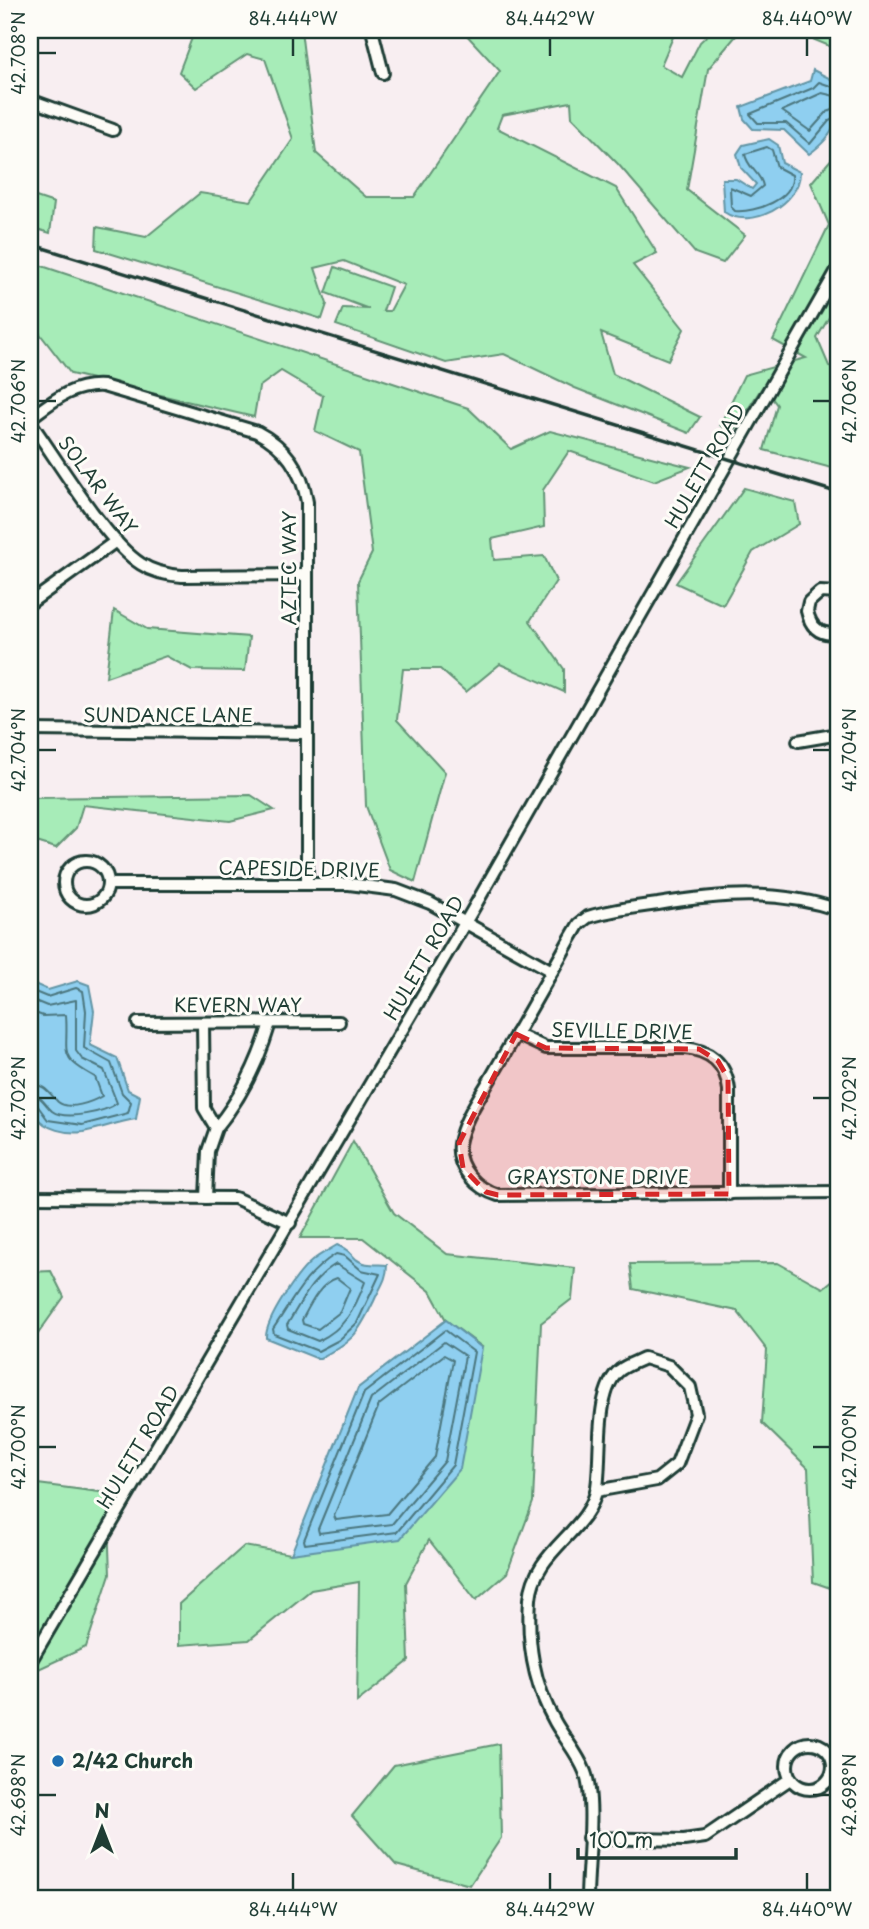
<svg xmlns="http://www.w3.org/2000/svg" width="869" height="1929" font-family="'Playpen Sans',sans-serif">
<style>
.green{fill:#a7ecb8;stroke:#639476;stroke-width:2}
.water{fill:#8fcff0;stroke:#6295a5;stroke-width:2}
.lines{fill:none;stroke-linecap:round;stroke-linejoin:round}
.shore{stroke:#4c777f;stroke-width:2}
.minor-casing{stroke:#1f3d34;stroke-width:16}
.minor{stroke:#fdfcf7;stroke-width:10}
.rail{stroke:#1f3d34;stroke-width:3.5}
.marked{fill:#d62828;fill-opacity:0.2;stroke:#d62828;stroke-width:5;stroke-dasharray:14 9;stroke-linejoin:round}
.ticks{fill:none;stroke:#1f3d34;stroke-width:2.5}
.poi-dot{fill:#1f6fb2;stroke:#fdfcf7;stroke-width:2.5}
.labels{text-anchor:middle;stroke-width:6;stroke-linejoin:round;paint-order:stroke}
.street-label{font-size:19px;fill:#1f3d34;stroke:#fdfcf7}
.poi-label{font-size:19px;font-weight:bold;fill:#1f3d34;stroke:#fdfcf7;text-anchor:start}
.neatline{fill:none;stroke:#1f3d34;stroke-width:2.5}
.ticks-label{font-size:18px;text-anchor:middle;fill:#1f3d34}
</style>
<rect width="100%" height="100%" fill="#f8eef1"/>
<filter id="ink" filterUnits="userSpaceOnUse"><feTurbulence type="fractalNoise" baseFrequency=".0143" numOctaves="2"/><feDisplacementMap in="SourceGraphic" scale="14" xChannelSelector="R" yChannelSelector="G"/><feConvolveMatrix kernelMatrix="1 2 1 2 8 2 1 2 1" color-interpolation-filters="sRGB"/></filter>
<g filter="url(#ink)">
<g class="green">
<polygon points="195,30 301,30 316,153 366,197 414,197 500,71 462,30 676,30 661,65 682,77 700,42 713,30 741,30 708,69 687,190 745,235 723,263 695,253 618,164 572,117 571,102 502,115 497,128 616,188 657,253 633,265 684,329 668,360 601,333 613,374 700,417 689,433 575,388 504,354 446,363 336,325 343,308 369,309 326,293 335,267 391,287 383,311 390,311 404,285 344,261 315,268 327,304 322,319 96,249 97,227 146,237 200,193 251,201 293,139 265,59 247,54 196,88 179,72"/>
<polygon points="807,30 839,30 839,50 810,38"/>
<polygon points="839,150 839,300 817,338 829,366 839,371 839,470 764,450 777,405 763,386 731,435 720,425 744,375 806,358 773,340 829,225 811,183"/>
<polygon points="30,195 54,203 50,233 30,227"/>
<polygon points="30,262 468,408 511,449 550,431 690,467 654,481 569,451 543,490 544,527 492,539 494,560 544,556 556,581 530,621 564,669 564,692 500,664 466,692 440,669 403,669 397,720 445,772 415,882 390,870 366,806 358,581 372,553 359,452 315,431 323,396 281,371 259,387 254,417 71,374 30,321"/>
<polygon points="744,488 795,502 799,524 753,552 723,605 676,583"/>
<polygon points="114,610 147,629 249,637 245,671 192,670 166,656 106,677"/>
<polygon points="251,795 274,810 230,821 83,805 76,828 56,848 30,840 30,798"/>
<polygon points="353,1141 394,1213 447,1254 575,1268 572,1299 541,1323 533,1502 507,1573 476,1600 429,1540 406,1583 409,1661 357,1702 359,1582 311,1590 249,1640 179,1645 179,1604 244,1546 291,1554 482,1347 446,1320 430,1291 363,1238 300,1238"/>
<polygon points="778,1263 823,1288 839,1275 839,1591 813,1582 808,1468 762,1423 767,1350 737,1311 633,1289 630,1264"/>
<polygon points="51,1271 64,1297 30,1345 30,1272"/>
<polygon points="30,1483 107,1493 110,1574 86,1647 30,1673"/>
<polygon points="499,1744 501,1838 470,1885 396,1865 352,1816 394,1765"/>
</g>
<g class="water">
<path d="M813 70 839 83C839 116 839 133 809 154L784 130 753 129 744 119 741 107 810 81Z"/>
<path d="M769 139 778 145 782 163 800 172C800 204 751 231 724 212L722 179H736L752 189 756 184 741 168 737 154 743 145Z"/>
<path d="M78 981 89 985 94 1011 90 1045 117 1058 128 1090 140 1096 136 1119C117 1122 100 1129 83 1132 67 1134 45 1130 35 1115 24 1098 30 1008 30 982L48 990Z"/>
<path d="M337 1245C347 1249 349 1252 356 1259 364 1266 377 1264 387 1265 387 1280 380 1287 374 1301 357 1336 353 1341 318 1359L266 1338C265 1320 298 1272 313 1260 320 1254 329 1250 337 1245Z"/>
<polygon points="446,1320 482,1348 460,1469 400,1539 291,1554 358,1388"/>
</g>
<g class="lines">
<g class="shore">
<polyline points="839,89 819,82 813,88 750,114 758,123 786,123 810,144 829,121 839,117"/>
<polyline points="839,97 822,93 782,111 810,131 827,112 839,108"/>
<path d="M767 147 772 150 777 167 792 175C795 199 755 213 735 211L731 207 730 187 751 196 763 186C761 173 747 168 745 154Z"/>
<polyline points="30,990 47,997 76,988 83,991 86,1011 84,1048 111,1063 122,1093 131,1102 128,1113 82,1125 48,1120 37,1105 30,1104"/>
<path d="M30 999 47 1006 76 1000V1051L82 1059 104 1070 117 1103C106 1112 65 1121 52 1111 43 1103 43 1096 30 1095"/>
<path d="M30 1011 43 1016 66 1015C69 1053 56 1056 95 1077L102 1096C92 1102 69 1111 58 1102 48 1092 46 1085 30 1084"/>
<path d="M336 1254 345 1256 361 1270 380 1274 357 1323 339 1340 318 1351 274 1334 273 1329C293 1300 305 1273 336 1254Z"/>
<path d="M336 1264 365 1282C355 1309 345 1328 318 1341L288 1329 287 1325C302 1301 311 1279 336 1264Z"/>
<path d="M337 1278 350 1288 340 1312 318 1329 303 1324 302 1320C310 1305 320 1283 337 1278Z"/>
<polygon points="445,1330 474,1352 453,1465 397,1532 305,1544 304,1540 364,1393"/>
<polygon points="444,1342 465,1356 445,1461 392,1524 319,1533 318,1529 371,1399"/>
<polygon points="444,1355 453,1360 435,1457 387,1514 336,1520 334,1516 379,1405"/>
</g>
<defs>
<g id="minor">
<polyline points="372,30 383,73"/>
<polyline points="30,100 113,130"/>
<path d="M30 418C53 401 72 384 103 386L257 432C286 447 302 470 307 502V884"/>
<path d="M30 422C57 459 105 541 141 564 153 572 168 575 182 576L307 575"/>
<path d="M839 593 820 592 809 602 807 611C811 629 821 636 839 633"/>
<polyline points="30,603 116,541"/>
<polyline points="30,730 306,733"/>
<polyline points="798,741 839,734"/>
<circle cx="86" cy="883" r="22"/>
<polyline points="108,884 349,884 396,890 430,903 552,971"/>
<path d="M839 910C778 889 720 894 658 904 634 907 611 910 588 917L579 924 569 941C544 986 518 1031 492 1076 480 1097 463 1120 459 1144 456 1168 477 1189 498 1195L839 1192"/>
<polyline points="138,1023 339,1022"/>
<polyline points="203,1023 204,1108 216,1128 208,1151 206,1198"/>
<path d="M516 1034 546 1048H684C710 1050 726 1063 729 1090V1194"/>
<path d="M216 1128C241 1098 259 1060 270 1023"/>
<polyline points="30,1197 235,1198 290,1223"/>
<polyline points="30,1662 472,911 839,267"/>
<circle cx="810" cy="1766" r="23"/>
<polyline points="588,1838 684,1840 705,1837 790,1779"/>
<path d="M587 1899C587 1866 596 1801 585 1772 578 1754 564 1738 555 1722 533 1683 527 1643 530 1599 534 1549 590 1532 597 1487 602 1456 594 1390 620 1370 626 1365 636 1362 644 1358L669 1366 690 1387 696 1414 677 1464 657 1480 596 1491"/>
</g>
</defs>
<use href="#minor" class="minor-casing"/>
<use href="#minor" class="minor"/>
<polyline class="rail" points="30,244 839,493"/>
</g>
</g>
<path class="marked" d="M516 1034 546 1048 699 1049 718 1061 728 1078 729 1194 498 1195 486 1192 463 1168 459 1143Z"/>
<path class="ticks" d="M293 38V56M550 38V56M807 38V56M38 53H56M38 401H56M813 401H830M38 750H56M813 750H830M38 1098H56M813 1098H830M38 1447H56M813 1447H830M38 1795H56M813 1795H830M293 1873V1890M550 1873V1890M807 1873V1890"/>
<circle class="poi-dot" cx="58" cy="1761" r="7"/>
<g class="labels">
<g class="street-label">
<text transform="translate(705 466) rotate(-60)" y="7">HULETT ROAD</text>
<text transform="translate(98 485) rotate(53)" y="7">SOLAR WAY</text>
<text transform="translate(289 568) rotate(-90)" y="7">AZTEC WAY</text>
<text x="168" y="722">SUNDANCE LANE</text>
<text transform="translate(299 869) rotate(1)" y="7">CAPESIDE DRIVE</text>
<text transform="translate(424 958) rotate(-60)" y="7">HULETT ROAD</text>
<text x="238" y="1012">KEVERN WAY</text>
<text transform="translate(622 1031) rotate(1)" y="7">SEVILLE DRIVE</text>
<text x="598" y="1184">GRAYSTONE DRIVE</text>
<text transform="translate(138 1447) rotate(-59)" y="7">HULETT ROAD</text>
</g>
<g class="poi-label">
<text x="72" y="1768">2/42 Church</text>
</g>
</g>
<rect width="869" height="1929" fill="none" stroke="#fdfcf7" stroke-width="77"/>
<g transform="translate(102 1828)" stroke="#fdfcf7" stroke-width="5" paint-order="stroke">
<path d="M0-5L12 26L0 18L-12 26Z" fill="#1f3d34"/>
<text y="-10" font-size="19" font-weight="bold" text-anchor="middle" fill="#1f3d34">N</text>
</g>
<path d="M578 1848v10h158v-10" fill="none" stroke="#1f3d34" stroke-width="3.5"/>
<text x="589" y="1848" font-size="21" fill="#1f3d34" stroke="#fdfcf7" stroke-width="5" paint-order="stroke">100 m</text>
<rect x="38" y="38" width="792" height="1852" class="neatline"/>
<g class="ticks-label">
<text x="293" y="25">84.444°W</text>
<text x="550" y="25">84.442°W</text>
<text x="807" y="25">84.440°W</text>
<text transform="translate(19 53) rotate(-90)" y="6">42.708°N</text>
<text transform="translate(19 401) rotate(-90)" y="6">42.706°N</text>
<text transform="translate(850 401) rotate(-90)" y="6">42.706°N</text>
<text transform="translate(19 750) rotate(-90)" y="6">42.704°N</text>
<text transform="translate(850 750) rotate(-90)" y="6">42.704°N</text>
<text transform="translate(19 1098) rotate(-90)" y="6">42.702°N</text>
<text transform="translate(850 1098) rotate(-90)" y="6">42.702°N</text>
<text transform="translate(19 1447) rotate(-90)" y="6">42.700°N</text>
<text transform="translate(850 1447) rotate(-90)" y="6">42.700°N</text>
<text transform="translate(19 1795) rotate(-90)" y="6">42.698°N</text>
<text transform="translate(850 1795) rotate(-90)" y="6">42.698°N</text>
<text x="293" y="1916">84.444°W</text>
<text x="550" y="1916">84.442°W</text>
<text x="807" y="1916">84.440°W</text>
</g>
</svg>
